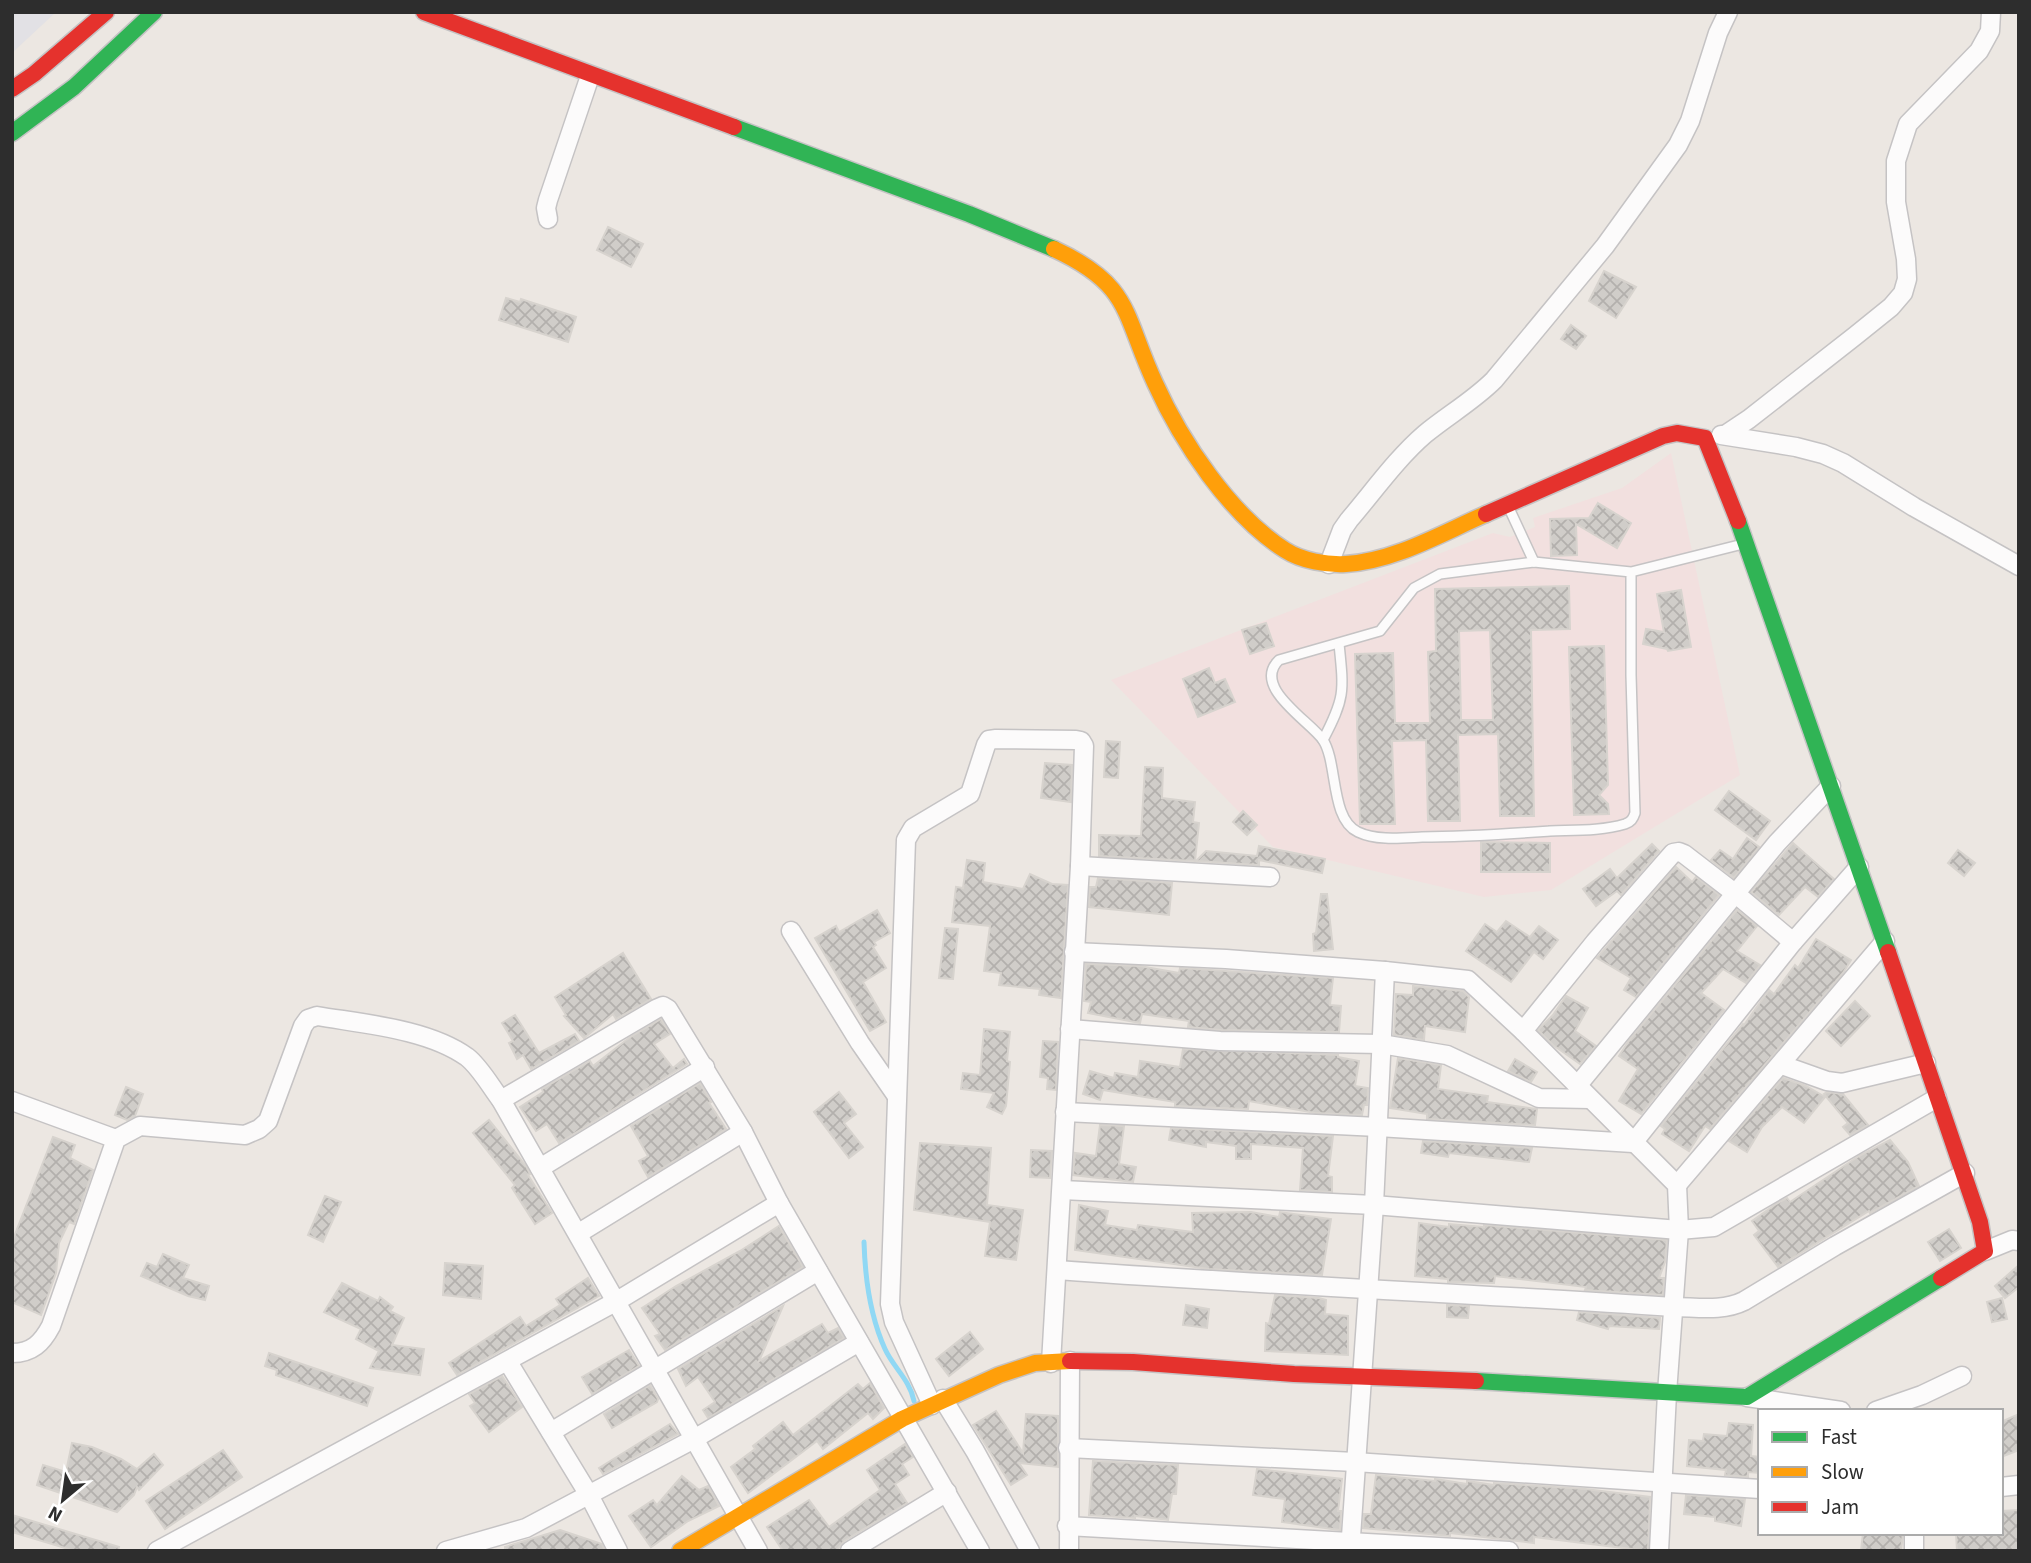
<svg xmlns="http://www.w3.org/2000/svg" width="2031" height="1563" font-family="'Source Sans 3',sans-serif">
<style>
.medical{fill:#f2e0df}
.airport{fill:#e2e1e5}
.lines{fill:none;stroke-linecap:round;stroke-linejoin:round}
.stream{stroke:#90d8f4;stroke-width:5}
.building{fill:url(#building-cross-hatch);stroke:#d7d3ce;stroke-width:2;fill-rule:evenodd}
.lane-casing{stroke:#c5c3c4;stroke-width:12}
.street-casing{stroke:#c5c3c4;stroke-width:21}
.fast-casing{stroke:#c5c3c4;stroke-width:19}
.slow-casing{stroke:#c5c3c4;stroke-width:19}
.jam-casing{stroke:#c5c3c4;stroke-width:19}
.lane{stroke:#fcfbfb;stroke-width:9}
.street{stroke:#fcfbfb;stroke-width:18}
.fast{stroke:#30b455;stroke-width:16}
.slow{stroke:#ff9f0a;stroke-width:16}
.jam{stroke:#e5322d;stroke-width:16}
</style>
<defs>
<pattern id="building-cross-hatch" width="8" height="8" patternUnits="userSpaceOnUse" patternTransform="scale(1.75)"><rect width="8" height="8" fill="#d0cdc9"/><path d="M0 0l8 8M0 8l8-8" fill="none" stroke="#b3b0ad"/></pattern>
</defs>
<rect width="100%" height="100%" fill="#ece7e2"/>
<polygon class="medical" points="1671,453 1740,775 1551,890 1484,897 1273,847 1111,680 1493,533 1510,537 1535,527 1533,518 1622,488"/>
<polygon class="airport" points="12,12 56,12 12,53"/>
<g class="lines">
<path class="stream" d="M864 1242C865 1277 870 1316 885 1349 893 1367 910 1380 914 1401"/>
</g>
<g class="building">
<polygon points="608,227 643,244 631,267 597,250"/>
<polygon points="1604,271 1636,287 1616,318 1589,301"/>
<polygon points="506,298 520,302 521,299 576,317 568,342 499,320"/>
<polygon points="1571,325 1586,336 1576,349 1561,339"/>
<polygon points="1598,503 1631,523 1617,548 1576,524 1577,555 1551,556 1550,519 1589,518"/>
<path d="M1569 586 1570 629 1531 630 1534 816H1500L1498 734 1458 735 1460 821H1428L1426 740 1392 741 1395 824H1360L1355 654 1393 653 1395 723H1430L1428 652 1436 651 1435 589ZM1490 630 1493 720H1461L1459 631Z"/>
<polygon points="1681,590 1691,647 1668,651 1667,649 1643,644 1646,629 1664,632 1657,594"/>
<polygon points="1266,623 1274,646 1250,654 1242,630"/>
<polygon points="1604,646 1608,785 1599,795 1608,804 1609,814 1574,815 1569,647"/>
<polygon points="1209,668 1215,683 1225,679 1235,702 1198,717 1183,679"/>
<polygon points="1106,741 1120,742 1118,778 1104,777"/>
<polygon points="1045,763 1072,765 1071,802 1041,798"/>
<polygon points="1145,767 1163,768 1162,798 1195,802 1193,822 1199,823 1195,861 1099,856 1099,835 1141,836"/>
<polygon points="1729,791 1770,821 1756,840 1715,810"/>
<polygon points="1243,811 1257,825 1247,835 1233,822"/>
<polygon points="1747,838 1759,847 1734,878 1711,860 1720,850 1733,859"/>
<polygon points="1481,842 1550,843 1550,872 1481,872"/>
<polygon points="1793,843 1834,879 1818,897 1805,887 1779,915 1751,892"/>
<polygon points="1652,844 1659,851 1621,895 1617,891 1596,906 1583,889 1610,869 1617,878"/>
<polygon points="1259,846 1325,859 1322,873 1259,860 1259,865 1196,861 1206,851 1257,856"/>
<polygon points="1958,850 1975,863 1964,876 1948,863"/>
<polygon points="967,860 985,863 983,882 1023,889 1030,874 1052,884 1068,885 1061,998 1039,995 1040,989 999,985 1001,973 984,971 990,926 952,922 956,887 963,888"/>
<polygon points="1676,867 1692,882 1696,877 1719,895 1636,997 1624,990 1631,978 1597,958"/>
<polygon points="1098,878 1172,883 1169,915 1089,907 1090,887 1096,887"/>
<polygon points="1321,894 1327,894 1333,949 1314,951 1313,934 1316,933"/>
<polygon points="877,910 890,933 874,942 876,945 873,947 886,968 863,982 886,1022 870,1031 815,938 836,926 839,932"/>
<polygon points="1737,910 1757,926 1737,951 1760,965 1746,983 1723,969 1701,993 1724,1010 1641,1114 1619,1101 1638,1069 1619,1056 1628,1042"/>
<polygon points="1506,921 1530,937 1539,926 1558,940 1543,959 1534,952 1511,982 1466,951 1485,924 1497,932"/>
<polygon points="945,928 958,929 953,979 939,978"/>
<polygon points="1816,939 1851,960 1843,973 1710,1129 1705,1126 1689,1151 1662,1134 1665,1129 1661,1126 1743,1024 1744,1025 1769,990 1774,994 1795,965 1798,968"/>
<polygon points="623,953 651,999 616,1019 613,1014 584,1038 564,1016 566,1015 555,997"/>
<polygon points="1086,964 1140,966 1179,973 1180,968 1333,978 1330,1005 1341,1006 1339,1032 1221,1030 1188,1027 1189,1021 1142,1014 1140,1023 1088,1013 1091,1002 1084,1001"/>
<polygon points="1413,986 1463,991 1469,997 1465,1032 1425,1026 1424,1040 1394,1035 1396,994 1413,995"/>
<polygon points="1566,996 1588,1008 1575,1031 1596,1046 1580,1064 1553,1045 1538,1030 1553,1015"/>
<polygon points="1855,1001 1870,1016 1841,1046 1826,1031"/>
<polygon points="515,1015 539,1053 575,1034 579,1041 531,1069 523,1055 517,1059 509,1043 513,1041 502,1023"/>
<polygon points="661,1019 670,1034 654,1044 673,1068 684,1059 687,1064 559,1143 547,1124 536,1131 520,1107 543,1092 542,1089 590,1061 593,1066 629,1038"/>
<polygon points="984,1029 1010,1032 1007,1061 1010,1062 1006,1106 1002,1114 987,1107 994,1093 961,1089 963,1073 980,1075"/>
<polygon points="1043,1041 1058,1042 1056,1090 1047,1089 1048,1078 1040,1077"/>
<polygon points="1183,1049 1338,1055 1338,1057 1359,1061 1355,1086 1368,1088 1367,1105 1364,1105 1362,1115 1315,1113 1249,1101 1248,1109 1175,1106 1175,1102 1103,1090 1100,1100 1083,1094 1090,1071 1114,1078 1115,1073 1138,1077 1140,1061 1180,1067"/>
<polygon points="1398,1058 1441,1065 1438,1089 1488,1096 1487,1102 1537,1109 1535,1125 1427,1119 1427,1114 1390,1108"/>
<polygon points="1515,1059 1537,1072 1531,1082 1508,1071"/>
<polygon points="1783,1078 1806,1086 1825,1097 1804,1123 1782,1107 1762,1127 1747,1152 1729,1141"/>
<polygon points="700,1083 711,1102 709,1103 726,1129 648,1177 639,1161 648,1156 631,1126"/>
<polygon points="126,1087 143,1094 135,1116 127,1120 115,1115"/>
<polygon points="839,1092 856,1114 844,1123 863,1147 849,1158 814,1112"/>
<polygon points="1827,1092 1843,1094 1868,1125 1850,1135 1843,1127 1848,1123 1824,1094"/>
<polygon points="489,1120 526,1166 530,1174 528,1175 552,1213 535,1224 512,1188 515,1185 473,1133"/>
<polygon points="1100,1125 1124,1126 1119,1164 1136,1167 1133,1182 1073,1175 1075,1153 1096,1156"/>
<polygon points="1171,1128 1333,1136 1328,1176 1332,1177 1332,1192 1300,1190 1303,1148 1251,1144 1251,1159 1236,1159 1236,1146 1206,1142 1206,1147 1169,1140"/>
<polygon points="53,1137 75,1145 70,1158 93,1170 74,1224 69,1222 59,1243 56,1273 41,1315 12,1302 12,1242"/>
<polygon points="1890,1140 1908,1162 1919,1186 1870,1213 1869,1211 1778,1267 1754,1235 1759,1231 1752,1221 1776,1204 1787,1198 1790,1202 1859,1156"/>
<polygon points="1423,1141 1532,1148 1529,1162 1449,1153 1448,1157 1421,1153"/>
<polygon points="920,1143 991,1148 987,1205 1023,1210 1016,1260 985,1256 990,1222 914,1210"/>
<polygon points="1031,1150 1052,1151 1050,1178 1030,1177"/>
<polygon points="325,1196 341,1202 323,1242 308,1235"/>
<polygon points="1079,1205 1108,1211 1105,1225 1137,1230 1138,1225 1193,1232 1192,1213 1251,1212 1279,1217 1280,1212 1331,1219 1322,1275 1209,1269 1075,1250"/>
<polygon points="1419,1223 1449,1227 1449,1224 1484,1227 1484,1225 1667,1240 1665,1262 1659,1278 1664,1278 1663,1295 1585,1290 1586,1287 1495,1276 1494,1283 1448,1282 1448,1279 1415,1276"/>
<polygon points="779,1226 803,1267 665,1350 655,1336 660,1334 642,1308 676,1286 740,1251"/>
<polygon points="1949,1229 1961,1248 1940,1261 1928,1242"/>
<polygon points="163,1254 189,1265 183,1278 209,1286 205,1300 188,1296 141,1276 147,1263 157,1267"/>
<polygon points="445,1263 483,1266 481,1299 443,1295"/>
<polygon points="2019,1265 2019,1287 2005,1298 1995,1286"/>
<polygon points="588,1278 599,1296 457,1375 449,1363 520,1317 526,1326 560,1305 556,1299"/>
<polygon points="342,1283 378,1301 380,1297 393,1307 390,1311 404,1318 392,1345 424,1349 420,1375 370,1368 379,1351 356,1339 361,1329 324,1312"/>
<polygon points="1275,1295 1319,1298 1326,1300 1325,1314 1348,1316 1348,1355 1265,1351 1266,1323 1269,1324"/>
<polygon points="2002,1298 2007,1319 1992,1322 1987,1302"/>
<polygon points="1186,1305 1209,1309 1207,1328 1183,1325"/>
<polygon points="1447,1305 1469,1306 1468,1318 1447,1317"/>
<polygon points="783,1306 759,1361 822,1324 828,1333 838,1328 844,1338 708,1418 703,1410 715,1402 698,1377 686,1386 678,1369"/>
<polygon points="1579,1312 1660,1318 1659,1329 1609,1326 1608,1329 1577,1320"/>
<polygon points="970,1332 983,1349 949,1376 936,1359"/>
<polygon points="629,1350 639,1366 592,1394 582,1377"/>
<polygon points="269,1353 373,1388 367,1406 276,1375 277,1370 265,1366"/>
<polygon points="502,1376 522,1407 489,1432 470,1406 475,1403 469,1394"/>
<polygon points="870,1383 884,1408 873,1419 868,1413 823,1449 817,1441 748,1493 731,1467 755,1449 753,1446 783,1422 793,1435 858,1384 863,1389"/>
<polygon points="650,1385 658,1399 657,1402 612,1428 604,1414"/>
<polygon points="996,1411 1023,1453 1026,1414 1058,1416 1058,1467 1019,1463 1027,1475 1011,1485 973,1425"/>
<polygon points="2019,1414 2019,1450 2001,1457 2001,1422"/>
<polygon points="1729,1423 1753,1425 1751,1456 1760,1457 1760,1473 1748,1472 1748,1477 1725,1475 1726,1470 1687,1466 1689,1440 1703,1441 1704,1434 1727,1436"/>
<polygon points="670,1424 678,1434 603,1474 599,1468"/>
<polygon points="72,1443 92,1447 121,1459 137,1469 154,1454 163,1465 139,1490 137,1487 134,1495 117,1512 37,1485 43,1465 66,1472"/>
<polygon points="905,1444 913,1457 902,1464 909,1475 895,1484 907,1503 844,1541 836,1551 783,1551 767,1527 809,1500 829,1527 880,1490 867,1470"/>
<polygon points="223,1450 242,1477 165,1529 146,1501"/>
<polygon points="1093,1461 1178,1465 1176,1494 1172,1494 1168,1520 1135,1516 1135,1518 1089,1515"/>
<polygon points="1257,1469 1342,1479 1338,1511 1341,1511 1340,1530 1282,1522 1285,1499 1253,1495"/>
<polygon points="1376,1475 1435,1481 1435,1479 1467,1484 1467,1481 1494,1485 1494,1483 1585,1489 1650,1497 1648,1551 1534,1537 1534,1543 1450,1533 1450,1536 1363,1528 1364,1514 1371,1514"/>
<polygon points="682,1476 699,1490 708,1486 719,1506 688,1521 651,1547 629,1516 653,1500 657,1505"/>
<polygon points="1686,1495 1745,1499 1741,1526 1715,1521 1715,1517 1684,1514"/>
<polygon points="2019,1510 2019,1550 1957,1551 1956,1533 2001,1533 2001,1511"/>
<polygon points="12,1515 119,1547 118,1551 75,1551 12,1532"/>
<polygon points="560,1530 602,1544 605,1551 505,1551 505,1547"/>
<polygon points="1863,1533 1903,1533 1901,1551 1861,1551"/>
</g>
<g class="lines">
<defs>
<g id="lane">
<polyline points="1508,506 1534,562"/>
<path d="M1631 572V675L1635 813C1633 819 1631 822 1625 824 1602 831 1574 830 1550 831 1507 834 1465 837 1422 837 1402 838 1377 841 1358 832 1330 819 1338 763 1323 740 1310 721 1251 687 1279 660L1380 631 1414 588 1440 574 1534 562 1631 572 1743 544"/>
<path d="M1323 740C1345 698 1344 692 1339 644"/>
</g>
<g id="street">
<polyline points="548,219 546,208 548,200 590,76"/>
<polyline points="1721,435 1796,447 1823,454 1843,463 1914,507 2019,566"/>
<polyline points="1725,435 1749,419 1855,336 1891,307 1903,293 1907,279 1906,259 1896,202 1896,161 1908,124 1979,51 1990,31 1991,12"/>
<path d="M1329 564 1342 530 1349 520C1373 492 1397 458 1425 434 1448 415 1473 401 1494 380L1605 246 1678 145 1690 121 1718 33 1728 12"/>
<polyline points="1080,866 1270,877"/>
<polyline points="791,931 860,1043 896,1095"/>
<polyline points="1074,952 1226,959 1385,971 1468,980 1523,1031 1677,1185 1679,1230 1667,1393 1659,1551"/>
<polyline points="1070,1029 1220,1041 1381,1044 1447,1055 1539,1098 1590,1099"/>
<polyline points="1523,1031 1595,942 1673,853 1679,852 1684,854 1736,894 1793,942"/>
<polyline points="1782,1065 1827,1081 1842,1083 1926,1063"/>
<polyline points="1577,1086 1777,843 1831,786"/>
<polyline points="501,1100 656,1009 663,1006 668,1009 743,1132 779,1203 980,1551"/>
<polyline points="12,1101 116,1139"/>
<polyline points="1065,1112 1378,1127 1633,1143 1793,942 1859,867"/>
<polyline points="540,1168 705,1067"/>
<polyline points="1677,1185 1885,941"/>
<polyline points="1062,1190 1374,1205 1679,1230 1714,1227 1937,1098"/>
<polyline points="579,1233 743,1132"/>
<polyline points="1985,1251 2012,1240 2019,1241"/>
<path d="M1057 1270C1262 1285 1468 1293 1673 1307 1696 1307 1722 1312 1744 1301L1835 1246 1965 1173"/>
<path d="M12 1353C32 1353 42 1343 51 1326L116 1139 140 1126 245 1135 259 1129 268 1121 303 1026 308 1019 317 1016C364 1024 428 1029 467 1057 480 1067 491 1087 501 1100L758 1551"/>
<polyline points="508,1362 589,1495 618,1551"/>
<polyline points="1747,1397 1841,1411"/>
<polyline points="943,1399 975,1451 1030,1551"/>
<polyline points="932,1405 894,1322 890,1304 906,840 913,828 970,794 986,745 989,740 996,739 1076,740 1081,741 1084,746 1080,866 1051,1363"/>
<polyline points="1876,1411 1922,1395 1962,1376"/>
<polyline points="551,1432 818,1271"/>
<polyline points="1068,1448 1355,1462 1760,1489"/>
<polyline points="2001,1487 2019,1485"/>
<polyline points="1067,1526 1509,1551"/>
<polyline points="157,1551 617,1301 779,1203"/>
<polyline points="446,1551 526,1528 694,1439 859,1342"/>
<polyline points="850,1551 947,1492"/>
<polyline points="1069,1551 1070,1361"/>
<polyline points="1350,1551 1374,1205 1385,971"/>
<polyline points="1914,1551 1914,1533"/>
</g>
<g id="fast">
<polyline points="734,127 969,214 1054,249"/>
<polyline points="12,133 74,87 154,12"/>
<polyline points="1738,521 1888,952"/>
<polyline points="1476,1381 1747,1397 1941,1278"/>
</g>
<g id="slow">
<path d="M1054 249C1132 285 1123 314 1155 383 1181 441 1230 515 1285 550 1302 561 1327 565 1346 564 1395 561 1442 533 1486 514"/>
<polyline points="680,1551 902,1419 999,1375 1035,1363 1070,1361"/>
</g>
<g id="jam">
<polyline points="424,12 734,127"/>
<polyline points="12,89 34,74 106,12"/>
<polyline points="1486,514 1663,436 1677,433 1705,438 1738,521"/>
<polyline points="1888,952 1980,1222 1985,1251 1941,1278"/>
<polyline points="1070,1361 1133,1362 1294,1374 1476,1381"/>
</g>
</defs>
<use href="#lane" class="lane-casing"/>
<use href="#street" class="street-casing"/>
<use href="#fast" class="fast-casing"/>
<use href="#slow" class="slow-casing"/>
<use href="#jam" class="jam-casing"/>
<use href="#lane" class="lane"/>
<use href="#street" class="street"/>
<use href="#fast" class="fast"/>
<use href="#slow" class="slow"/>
<use href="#jam" class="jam"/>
</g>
<rect width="2031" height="1563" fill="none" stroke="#2d2d2d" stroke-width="28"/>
<rect x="1758" y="1409" width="245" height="126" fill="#ffffff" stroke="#ababab" stroke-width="2"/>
<rect x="1772" y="1432" width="35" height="10" fill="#30b455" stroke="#ababab" stroke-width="2"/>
<text x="1821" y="1444" font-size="21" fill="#2d2d2d">Fast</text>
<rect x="1772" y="1467" width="35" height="10" fill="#ff9f0a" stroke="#ababab" stroke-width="2"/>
<text x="1821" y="1479" font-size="21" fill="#2d2d2d">Slow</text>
<rect x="1772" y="1502" width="35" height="10" fill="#e5322d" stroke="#ababab" stroke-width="2"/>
<text x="1821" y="1514" font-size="21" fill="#2d2d2d">Jam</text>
<g transform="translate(63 1500) rotate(209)" stroke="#ffffff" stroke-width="5" paint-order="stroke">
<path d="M0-5L12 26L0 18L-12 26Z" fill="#2d2d2d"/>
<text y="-10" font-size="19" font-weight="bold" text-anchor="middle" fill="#2d2d2d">N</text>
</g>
</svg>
